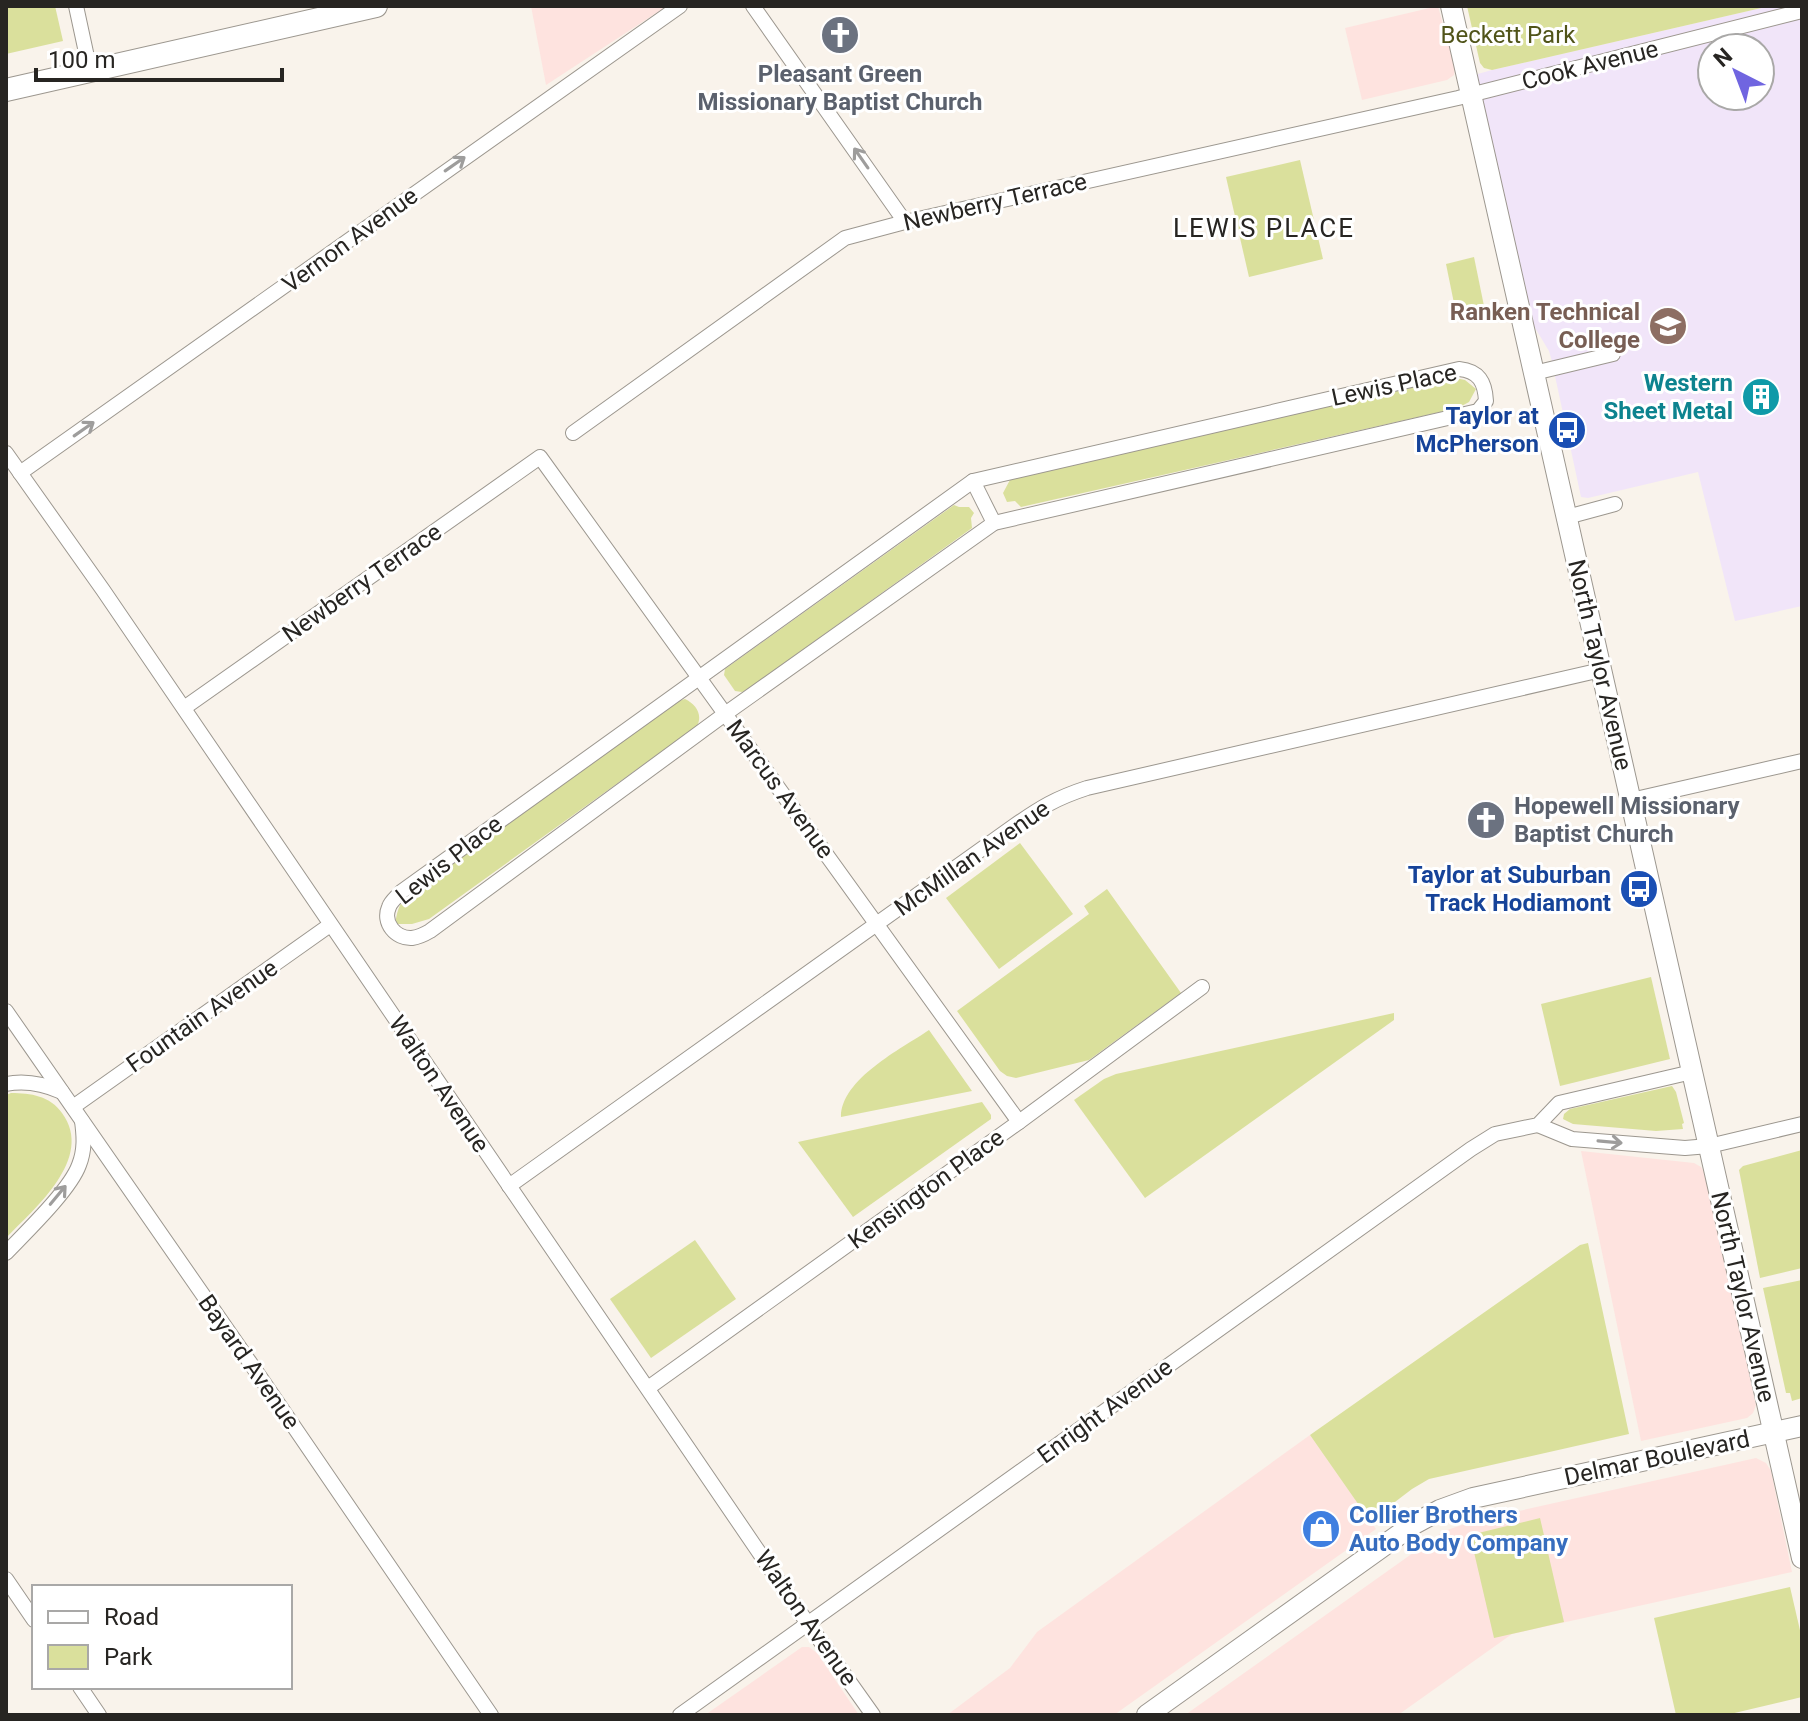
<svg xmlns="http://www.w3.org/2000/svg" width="1808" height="1721" font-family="Roboto,sans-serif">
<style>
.commercial{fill:#fee3df}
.education{fill:#f1e5f9;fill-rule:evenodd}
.green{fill:#dae09c}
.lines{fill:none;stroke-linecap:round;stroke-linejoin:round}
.street-casing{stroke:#9c978f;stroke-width:16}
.secondary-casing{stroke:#9c978f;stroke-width:22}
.primary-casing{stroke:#9c978f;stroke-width:24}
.street{stroke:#fff;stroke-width:14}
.secondary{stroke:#fff;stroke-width:20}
.primary{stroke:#fff;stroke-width:22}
.oneway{stroke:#9e9d9c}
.labels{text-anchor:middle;stroke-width:6;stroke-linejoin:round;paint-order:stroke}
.park-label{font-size:24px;fill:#505419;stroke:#fff}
.street-label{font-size:24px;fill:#272522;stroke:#fff}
.worship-label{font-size:24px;font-weight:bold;fill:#5b616d;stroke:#fff}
.education-label{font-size:24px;font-weight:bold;fill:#785e54;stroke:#fff;text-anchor:end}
.culture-label{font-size:24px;font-weight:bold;fill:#0d838f;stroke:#fff;text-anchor:end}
.transit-label{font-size:24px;font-weight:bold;fill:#164399;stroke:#fff;text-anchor:end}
.shop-label{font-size:24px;font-weight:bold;fill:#366cbe;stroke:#fff;text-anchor:start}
.neighbourhood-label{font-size:26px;letter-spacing:2px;fill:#272522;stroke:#fff}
</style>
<rect width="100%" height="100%" fill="#f9f3eb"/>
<g class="commercial">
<polygon points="531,6 667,6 546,85"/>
<polygon points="1438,6 1455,68 1454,75 1447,80 1362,100 1345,28"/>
<polygon points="1581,1151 1694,1163 1701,1167 1706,1176 1756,1405 1753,1413 1747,1418 1641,1441"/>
<polygon points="1310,1435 1376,1529 1114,1715 947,1715 1010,1668 1037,1632"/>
<polygon points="1756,1458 1766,1463 1771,1471 1792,1572 1512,1634 1398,1715 1185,1715 1444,1531 1474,1521"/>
<polygon points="802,1647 809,1647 817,1653 859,1715 705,1715"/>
</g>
<path class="education" d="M1770 6H1802V606L1735 621 1698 472 1588 498 1581 497 1555 376 1554 368 1549 351 1518 300 1467 77 1492 70ZM1712 48H1760V96H1712Z"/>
<g class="green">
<polygon points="6,6 55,6 63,41 6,54"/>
<polygon points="1467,6 1770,6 1492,70 1484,68 1480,63"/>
<polygon points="1300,160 1323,259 1249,277 1226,177"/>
<polygon points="1474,257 1484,306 1456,313 1446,264"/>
<polygon points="1455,378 1465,380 1476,389 1469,402 1458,408 1021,507 1015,501 1007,502 1003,493 1011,478"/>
<polygon points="954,505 959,507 969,507 974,513 971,518 972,528 748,689 742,692 735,691 724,675 725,669"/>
<path d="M685 699C696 704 703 715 697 726L429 919 412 924H395C397 913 398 905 406 897L679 701Z"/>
<polygon points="1020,843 1073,914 999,969 946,898"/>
<polygon points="1107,889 1181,993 1089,1060 1016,1078 1007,1076 1000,1071 957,1011 1089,914 1084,906"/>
<polygon points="1651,977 1670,1059 1560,1086 1541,1004"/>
<polygon points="1394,1013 1394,1020 1145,1198 1074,1100 1104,1079 1116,1074"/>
<path d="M929 1030 972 1091 841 1117C841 1079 901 1049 929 1030Z"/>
<polygon points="1672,1086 1676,1092 1684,1123 1682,1124 1683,1129 1656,1131 1573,1124 1563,1119 1564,1114 1570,1109"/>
<path d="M11 1093C31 1093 50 1096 62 1113 95 1158 35 1208 6 1238V1095Z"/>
<polygon points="982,1102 991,1115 991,1119 853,1217 798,1142"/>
<polygon points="1802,1150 1802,1268 1760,1278 1739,1170 1743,1166"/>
<polygon points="695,1240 736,1299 651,1358 610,1299"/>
<polygon points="1588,1243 1629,1434 1429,1479 1412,1489 1370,1521 1310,1435 1580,1245"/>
<polygon points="1802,1280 1802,1398 1792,1401 1790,1393 1786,1393 1763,1288"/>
<polygon points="1540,1518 1564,1622 1494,1638 1470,1535"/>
<polygon points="1790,1587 1802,1639 1802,1697 1726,1715 1676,1715 1654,1618"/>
</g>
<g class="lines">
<defs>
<g id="street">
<polyline points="76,6 90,71"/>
<polyline points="753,6 905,222"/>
<path d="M1459 369C1479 371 1485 382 1486 401L1478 411 994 523 725 714 430 931C425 934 419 937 412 938 396 939 382 923 389 907 391 901 397 897 401 892L973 481Z"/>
<polyline points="1534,373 1613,354"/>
<polyline points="573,433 845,238 905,222 1458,98 1802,11"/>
<polyline points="6,453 103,590 797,1608 873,1715"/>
<polyline points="20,473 680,6"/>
<polyline points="973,481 994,523"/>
<polyline points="1567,517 1615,504"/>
<polyline points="184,708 540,457 1019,1122"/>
<polyline points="1631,800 1802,761"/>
<polyline points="6,1011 260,1377 491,1715"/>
<path d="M6 1084C26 1080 44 1084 62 1092"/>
<polyline points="73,1107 330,925"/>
<polyline points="1538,1125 1572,1139 1685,1148 1709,1146 1802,1124"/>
<path d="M509 1186 1014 826C1040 808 1056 798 1087 788L1601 670"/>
<path d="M6 1253C26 1232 70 1190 79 1165 85 1150 84 1136 82 1121"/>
<polyline points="648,1388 1019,1122 1202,987"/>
<polyline points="6,1579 34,1620"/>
<polyline points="80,1687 99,1715"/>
<polyline points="680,1715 1471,1149 1495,1134 1538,1125 1559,1103 1692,1072"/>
</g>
<g id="secondary">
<polyline points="1451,6 1802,1558"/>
<polyline points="1147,1715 1414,1524 1440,1510 1473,1498 1802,1426"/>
</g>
<polyline id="primary" points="6,90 376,6"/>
</defs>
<use href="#street" class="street-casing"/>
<use href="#secondary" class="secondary-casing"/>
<use href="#primary" class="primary-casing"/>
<use href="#street" class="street"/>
<use href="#secondary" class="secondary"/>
<use href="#primary" class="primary"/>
</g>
<defs><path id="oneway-shaft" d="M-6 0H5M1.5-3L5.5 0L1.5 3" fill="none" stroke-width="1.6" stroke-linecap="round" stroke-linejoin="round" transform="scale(2)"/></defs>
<g class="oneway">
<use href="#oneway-shaft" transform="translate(861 158) rotate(-125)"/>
<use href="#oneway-shaft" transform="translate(455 164) rotate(-35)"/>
<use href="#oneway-shaft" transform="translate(84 429) rotate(-35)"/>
<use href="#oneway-shaft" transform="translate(1610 1142) rotate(5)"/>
<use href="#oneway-shaft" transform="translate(58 1195) rotate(-50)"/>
</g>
<defs>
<symbol id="church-disc" viewBox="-11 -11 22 22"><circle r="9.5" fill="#6b7280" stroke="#fff"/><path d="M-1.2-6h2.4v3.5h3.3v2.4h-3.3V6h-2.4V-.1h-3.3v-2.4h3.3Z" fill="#fff"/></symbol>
<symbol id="university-disc" viewBox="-11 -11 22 22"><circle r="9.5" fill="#8d6e63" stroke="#fff"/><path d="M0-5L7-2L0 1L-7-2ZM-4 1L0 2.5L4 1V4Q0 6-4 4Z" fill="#fff"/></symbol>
<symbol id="building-disc" viewBox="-11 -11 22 22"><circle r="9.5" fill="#0f9aa8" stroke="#fff"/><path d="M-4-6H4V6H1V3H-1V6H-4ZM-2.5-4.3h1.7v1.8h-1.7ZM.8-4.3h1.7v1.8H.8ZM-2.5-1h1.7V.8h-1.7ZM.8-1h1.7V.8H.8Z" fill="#fff"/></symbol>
<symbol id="bus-disc" viewBox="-11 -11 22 22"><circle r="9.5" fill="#1a4fb4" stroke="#fff"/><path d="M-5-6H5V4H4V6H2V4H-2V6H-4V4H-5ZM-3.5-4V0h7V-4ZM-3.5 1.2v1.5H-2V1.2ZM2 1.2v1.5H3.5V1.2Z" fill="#fff"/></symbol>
<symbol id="shop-disc" viewBox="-11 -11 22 22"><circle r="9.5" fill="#3f7fe0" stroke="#fff"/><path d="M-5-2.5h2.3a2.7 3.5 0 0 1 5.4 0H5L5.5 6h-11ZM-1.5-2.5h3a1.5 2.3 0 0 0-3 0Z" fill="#fff"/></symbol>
</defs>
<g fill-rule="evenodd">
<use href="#church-disc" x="818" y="13" width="44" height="44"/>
<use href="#university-disc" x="1646" y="304" width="44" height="44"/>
<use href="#building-disc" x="1739" y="375" width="44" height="44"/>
<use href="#bus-disc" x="1545" y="408" width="44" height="44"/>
<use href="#church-disc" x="1464" y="798" width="44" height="44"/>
<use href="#bus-disc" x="1617" y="867" width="44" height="44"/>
<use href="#shop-disc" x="1299" y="1507" width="44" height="44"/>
</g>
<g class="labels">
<g class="park-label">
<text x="1508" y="43">Beckett Park</text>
</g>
<g class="street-label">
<text transform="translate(1590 65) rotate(-14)" y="8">Cook Avenue</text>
<text transform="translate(995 202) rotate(-13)" y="8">Newberry Terrace</text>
<text transform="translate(350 240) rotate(-36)" y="8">Vernon Avenue</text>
<text transform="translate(1394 385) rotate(-12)" y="8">Lewis Place</text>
<text transform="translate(362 583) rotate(-35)" y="8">Newberry Terrace</text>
<text transform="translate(1600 665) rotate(77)" y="8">North Taylor Avenue</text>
<text transform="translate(780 789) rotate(54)" y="8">Marcus Avenue</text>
<text transform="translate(972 858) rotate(-35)" y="8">McMillan Avenue</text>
<text transform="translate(449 860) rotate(-38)" y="8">Lewis Place</text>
<text transform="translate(202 1016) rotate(-35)" y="8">Fountain Avenue</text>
<text transform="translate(439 1084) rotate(56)" y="8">Walton Avenue</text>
<text transform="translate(926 1189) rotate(-36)" y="8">Kensington Place</text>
<text transform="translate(1743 1297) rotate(77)" y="8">North Taylor Avenue</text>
<text transform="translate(249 1362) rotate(55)" y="8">Bayard Avenue</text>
<text transform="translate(1105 1411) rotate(-36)" y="8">Enright Avenue</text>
<text transform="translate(1657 1458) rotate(-12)" y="8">Delmar Boulevard</text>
<text transform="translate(806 1618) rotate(55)" y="8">Walton Avenue</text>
</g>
<g class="worship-label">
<text x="840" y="82">Pleasant Green<tspan x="840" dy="28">Missionary Baptist Church</tspan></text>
<text x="1514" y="814" text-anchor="start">Hopewell Missionary<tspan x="1514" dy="28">Baptist Church</tspan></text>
</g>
<g class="education-label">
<text x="1640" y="320">Ranken Technical<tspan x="1640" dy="28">College</tspan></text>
</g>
<g class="culture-label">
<text x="1733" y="391">Western<tspan x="1733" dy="28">Sheet Metal</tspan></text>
</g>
<g class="transit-label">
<text x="1539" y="424">Taylor at<tspan x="1539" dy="28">McPherson</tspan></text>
<text x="1611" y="883">Taylor at Suburban<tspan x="1611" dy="28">Track Hodiamont</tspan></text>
</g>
<g class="shop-label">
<text x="1349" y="1523">Collier Brothers<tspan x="1349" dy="28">Auto Body Company</tspan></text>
</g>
<g class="neighbourhood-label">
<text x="1264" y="237">LEWIS PLACE</text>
</g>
</g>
<rect width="1808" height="1721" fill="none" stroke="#272522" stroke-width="16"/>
<rect x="32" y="1585" width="260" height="104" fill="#ffffff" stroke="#a9a8a7" stroke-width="2"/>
<rect x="48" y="1611" width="40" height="12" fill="#ffffff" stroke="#a9a8a7" stroke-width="2"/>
<text x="104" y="1625" font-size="24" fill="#272522">Road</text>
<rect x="48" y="1645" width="40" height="24" fill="#dae09c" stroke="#a9a8a7" stroke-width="2"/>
<text x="104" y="1665" font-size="24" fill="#272522">Park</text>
<g transform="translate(1736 72) rotate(318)"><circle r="38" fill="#ffffff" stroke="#a9a8a7" stroke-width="2"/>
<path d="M0-6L14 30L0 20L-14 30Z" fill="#7065e0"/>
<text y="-12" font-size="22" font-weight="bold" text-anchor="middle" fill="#272522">N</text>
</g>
<path d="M36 68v12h246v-12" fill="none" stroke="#272522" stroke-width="4"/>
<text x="48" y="68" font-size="24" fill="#272522" stroke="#ffffff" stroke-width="6" paint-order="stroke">100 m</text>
</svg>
